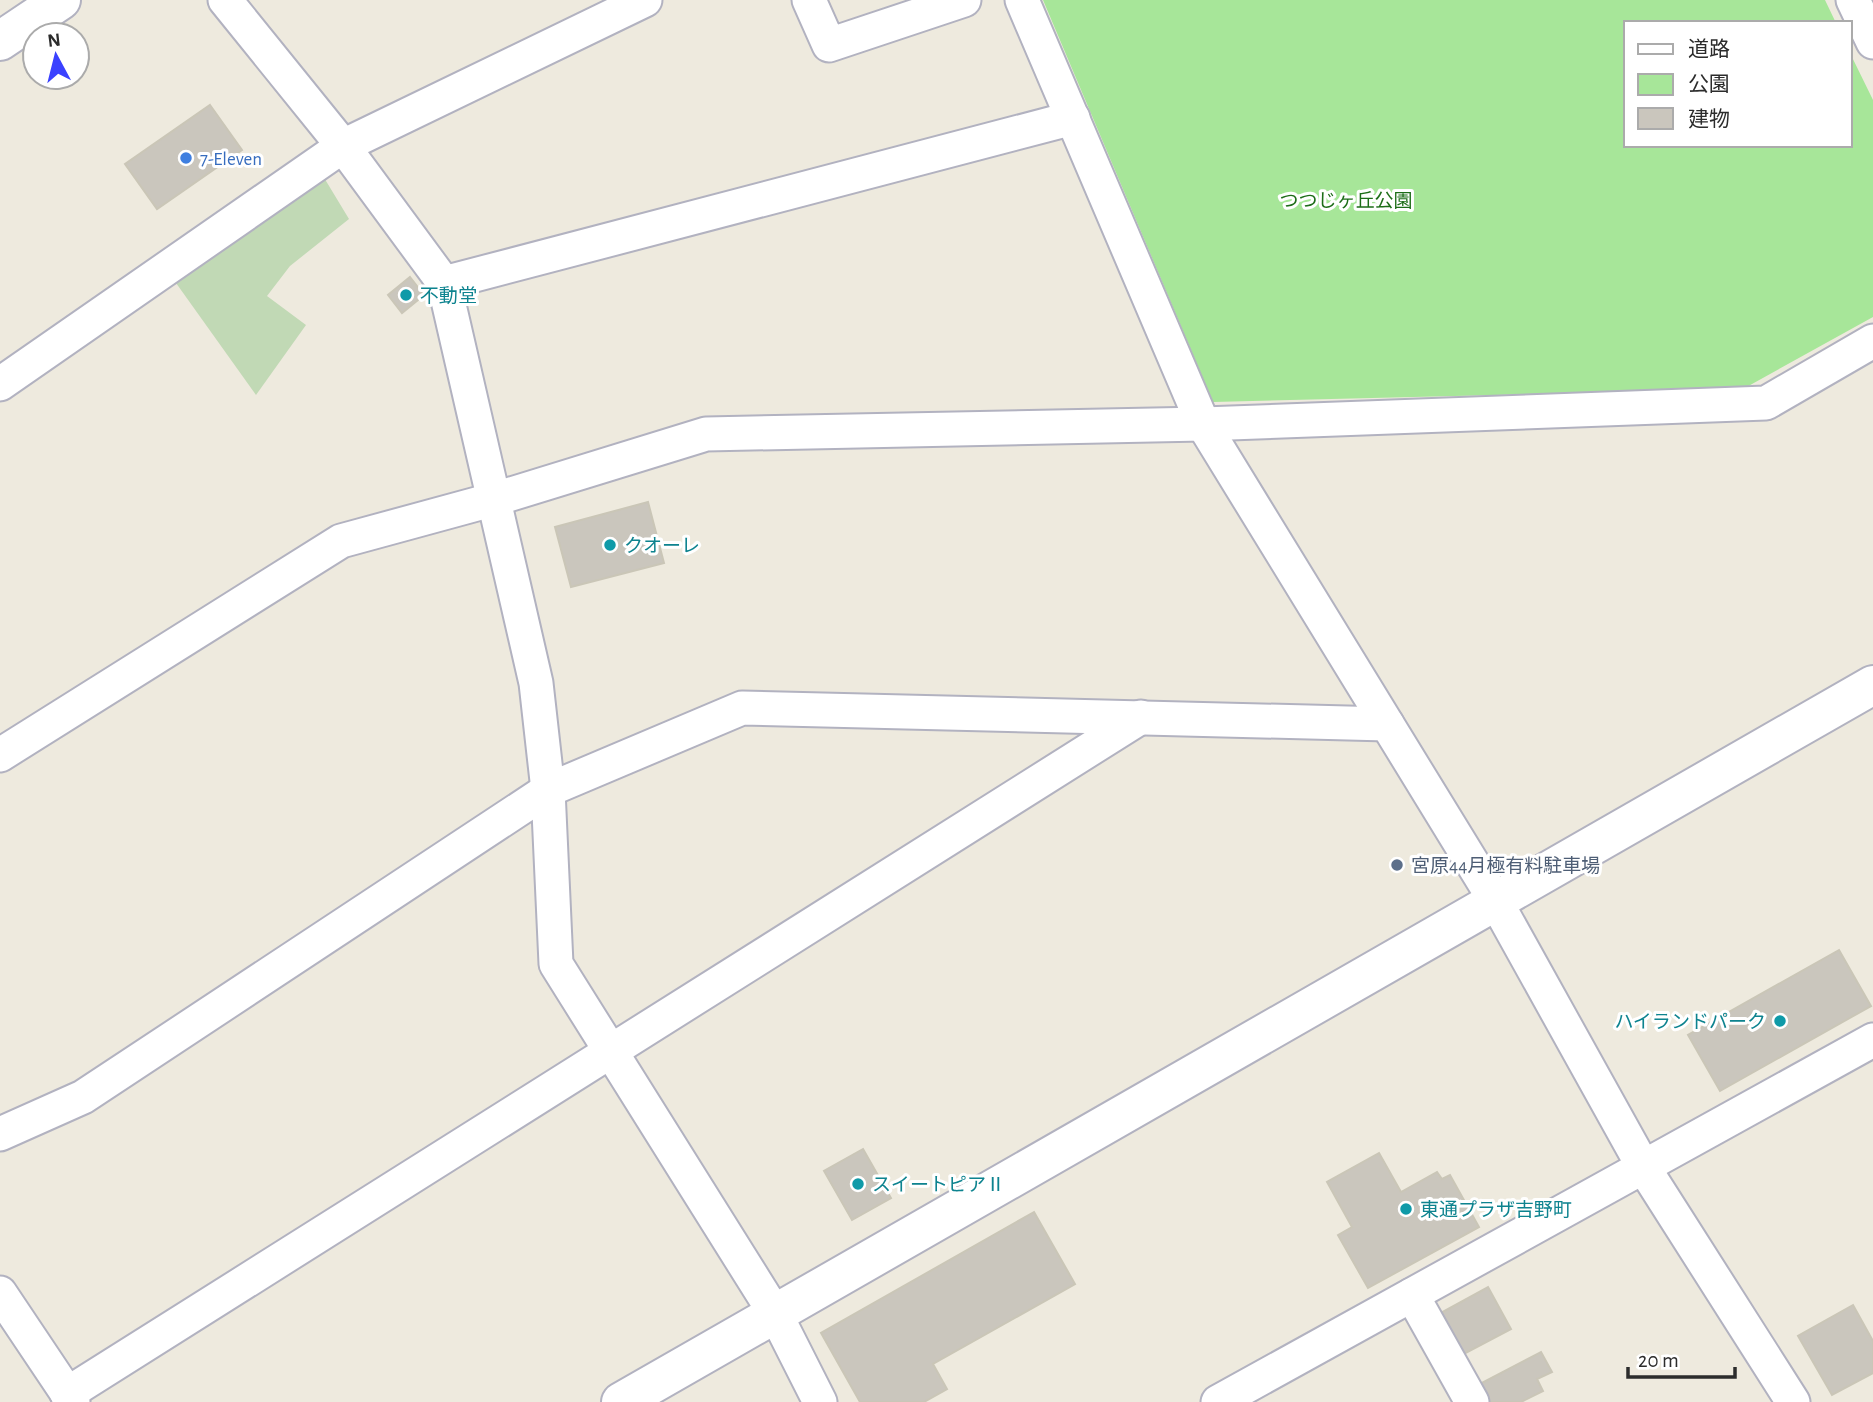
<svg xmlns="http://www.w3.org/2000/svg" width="1873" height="1402" font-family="'Alegreya Sans','Noto Sans JP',sans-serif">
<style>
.green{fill:#a7e699}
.cemetery{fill:#c1d9b5}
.building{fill:#cac6bd;stroke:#cac6b7;stroke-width:2}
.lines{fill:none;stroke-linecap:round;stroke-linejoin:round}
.street-casing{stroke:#b2b2c0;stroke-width:37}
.secondary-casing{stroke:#b2b2c0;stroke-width:42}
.street{stroke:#fff;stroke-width:33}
.secondary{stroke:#fff;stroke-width:38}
.shop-dot{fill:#3f7fe0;stroke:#fff;stroke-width:2.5}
.culture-dot{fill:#0f9aa8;stroke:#fff;stroke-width:2.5}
.service-dot{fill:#5c6f8a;stroke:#fff;stroke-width:2.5}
.labels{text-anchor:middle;stroke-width:6;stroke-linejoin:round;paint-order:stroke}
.shop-label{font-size:19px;fill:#366cbe;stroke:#fff;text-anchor:start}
.park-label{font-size:19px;fill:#1d6d18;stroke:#fff}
.culture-label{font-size:19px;fill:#0d838f;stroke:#fff;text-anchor:start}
.service-label{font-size:19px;fill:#4e5e75;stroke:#fff;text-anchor:start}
</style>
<rect width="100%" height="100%" fill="#eeeade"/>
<polygon class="green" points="1043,0 1825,0 1836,23 1626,23 1626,145 1850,145 1850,53 1873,100 1873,317 1743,389 1213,402"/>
<polygon class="cemetery" points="323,176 349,219 290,266 267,296 306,325 256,395 176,283"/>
<g class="building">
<polygon points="210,105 242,150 157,209 125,164"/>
<polygon points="410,277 424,295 402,313 388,295"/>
<polygon points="648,502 664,563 571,587 555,527"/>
<polygon points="1839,950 1871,1006 1720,1091 1688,1035"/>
<polygon points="863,1149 891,1198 852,1220 824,1171"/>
<polygon points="1379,1153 1401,1192 1437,1172 1442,1179 1450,1175 1479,1227 1368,1288 1338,1235 1352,1227 1327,1182"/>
<polygon points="1034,1212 1075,1284 933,1364 947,1389 924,1402 860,1402 821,1333"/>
<polygon points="1488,1287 1511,1329 1462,1355 1439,1314"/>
<polygon points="1853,1305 1873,1341 1873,1373 1832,1395 1798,1336"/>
<polygon points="1541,1352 1552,1372 1537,1379 1543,1391 1521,1402 1487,1402 1478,1385"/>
</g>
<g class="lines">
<defs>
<g id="street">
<polyline points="225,0 343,146 444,283 536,683 548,790 556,964 776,1315 820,1402"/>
<polyline points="809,0 829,45 964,0"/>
<polyline points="1022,0 1203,424 1495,900 1644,1168 1793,1402"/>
<polyline points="1853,0 1873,42"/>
<polyline points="444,283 1073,118"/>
<polyline points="0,384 343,146 645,0"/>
<polyline points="0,755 341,541 495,499 706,434 1203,424 1766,403 1873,341"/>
<polyline points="0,1134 83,1097 548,790 742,708 1387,724"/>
<polyline points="0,1293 73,1402"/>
<polyline points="1412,1295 1472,1402"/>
<polyline points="67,1394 1141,717"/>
<polyline points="1218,1402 1873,1040"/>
</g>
<g id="secondary">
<polyline points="0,41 61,0"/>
<polyline points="621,1402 1873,685"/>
</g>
</defs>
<use href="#street" class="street-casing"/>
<use href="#secondary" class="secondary-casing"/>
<use href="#street" class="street"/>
<use href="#secondary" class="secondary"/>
</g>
<circle class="shop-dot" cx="186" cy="158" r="7"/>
<g class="culture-dot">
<circle cx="406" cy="295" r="7"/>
<circle cx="610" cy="545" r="7"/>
<circle cx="1780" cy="1021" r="7"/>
<circle cx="858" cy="1184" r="7"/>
<circle cx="1406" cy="1209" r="7"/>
</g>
<circle class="service-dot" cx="1397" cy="865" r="7"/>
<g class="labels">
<g class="shop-label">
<text x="200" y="165">7-Eleven</text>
</g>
<g class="park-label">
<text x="1346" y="207">つつじヶ丘公園</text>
</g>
<g class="culture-label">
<text x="420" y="302">不動堂</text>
<text x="624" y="552">クオーレ</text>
<text x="1766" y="1028" text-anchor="end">ハイランドパーク</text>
<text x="872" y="1191">スイートピアⅡ</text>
<text x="1420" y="1216">東通プラザ吉野町</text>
</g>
<g class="service-label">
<text x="1411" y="872">宮原44月極有料駐車場</text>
</g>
</g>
<rect x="1624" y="21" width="228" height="126" fill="#ffffff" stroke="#ababab" stroke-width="2"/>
<rect x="1638" y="44" width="35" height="10" fill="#ffffff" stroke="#ababab" stroke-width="2"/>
<text x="1688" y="56" font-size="21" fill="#2c2c2c">道路</text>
<rect x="1638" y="74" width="35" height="21" fill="#a7e699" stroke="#ababab" stroke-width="2"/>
<text x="1688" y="91" font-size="21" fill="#2c2c2c">公園</text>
<rect x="1638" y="108" width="35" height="21" fill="#cac6bd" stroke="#ababab" stroke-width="2"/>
<text x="1688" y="126" font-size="21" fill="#2c2c2c">建物</text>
<g transform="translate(56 56) rotate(353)"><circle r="33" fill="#ffffff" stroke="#ababab" stroke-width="2"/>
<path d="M0-5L12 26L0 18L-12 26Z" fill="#3a41ff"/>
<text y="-10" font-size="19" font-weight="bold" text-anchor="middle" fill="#2c2c2c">N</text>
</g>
<path d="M1628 1367v10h107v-10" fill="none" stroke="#2c2c2c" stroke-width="3.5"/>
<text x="1638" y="1367" font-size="21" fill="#2c2c2c" stroke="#ffffff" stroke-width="5" paint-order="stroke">20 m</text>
</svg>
